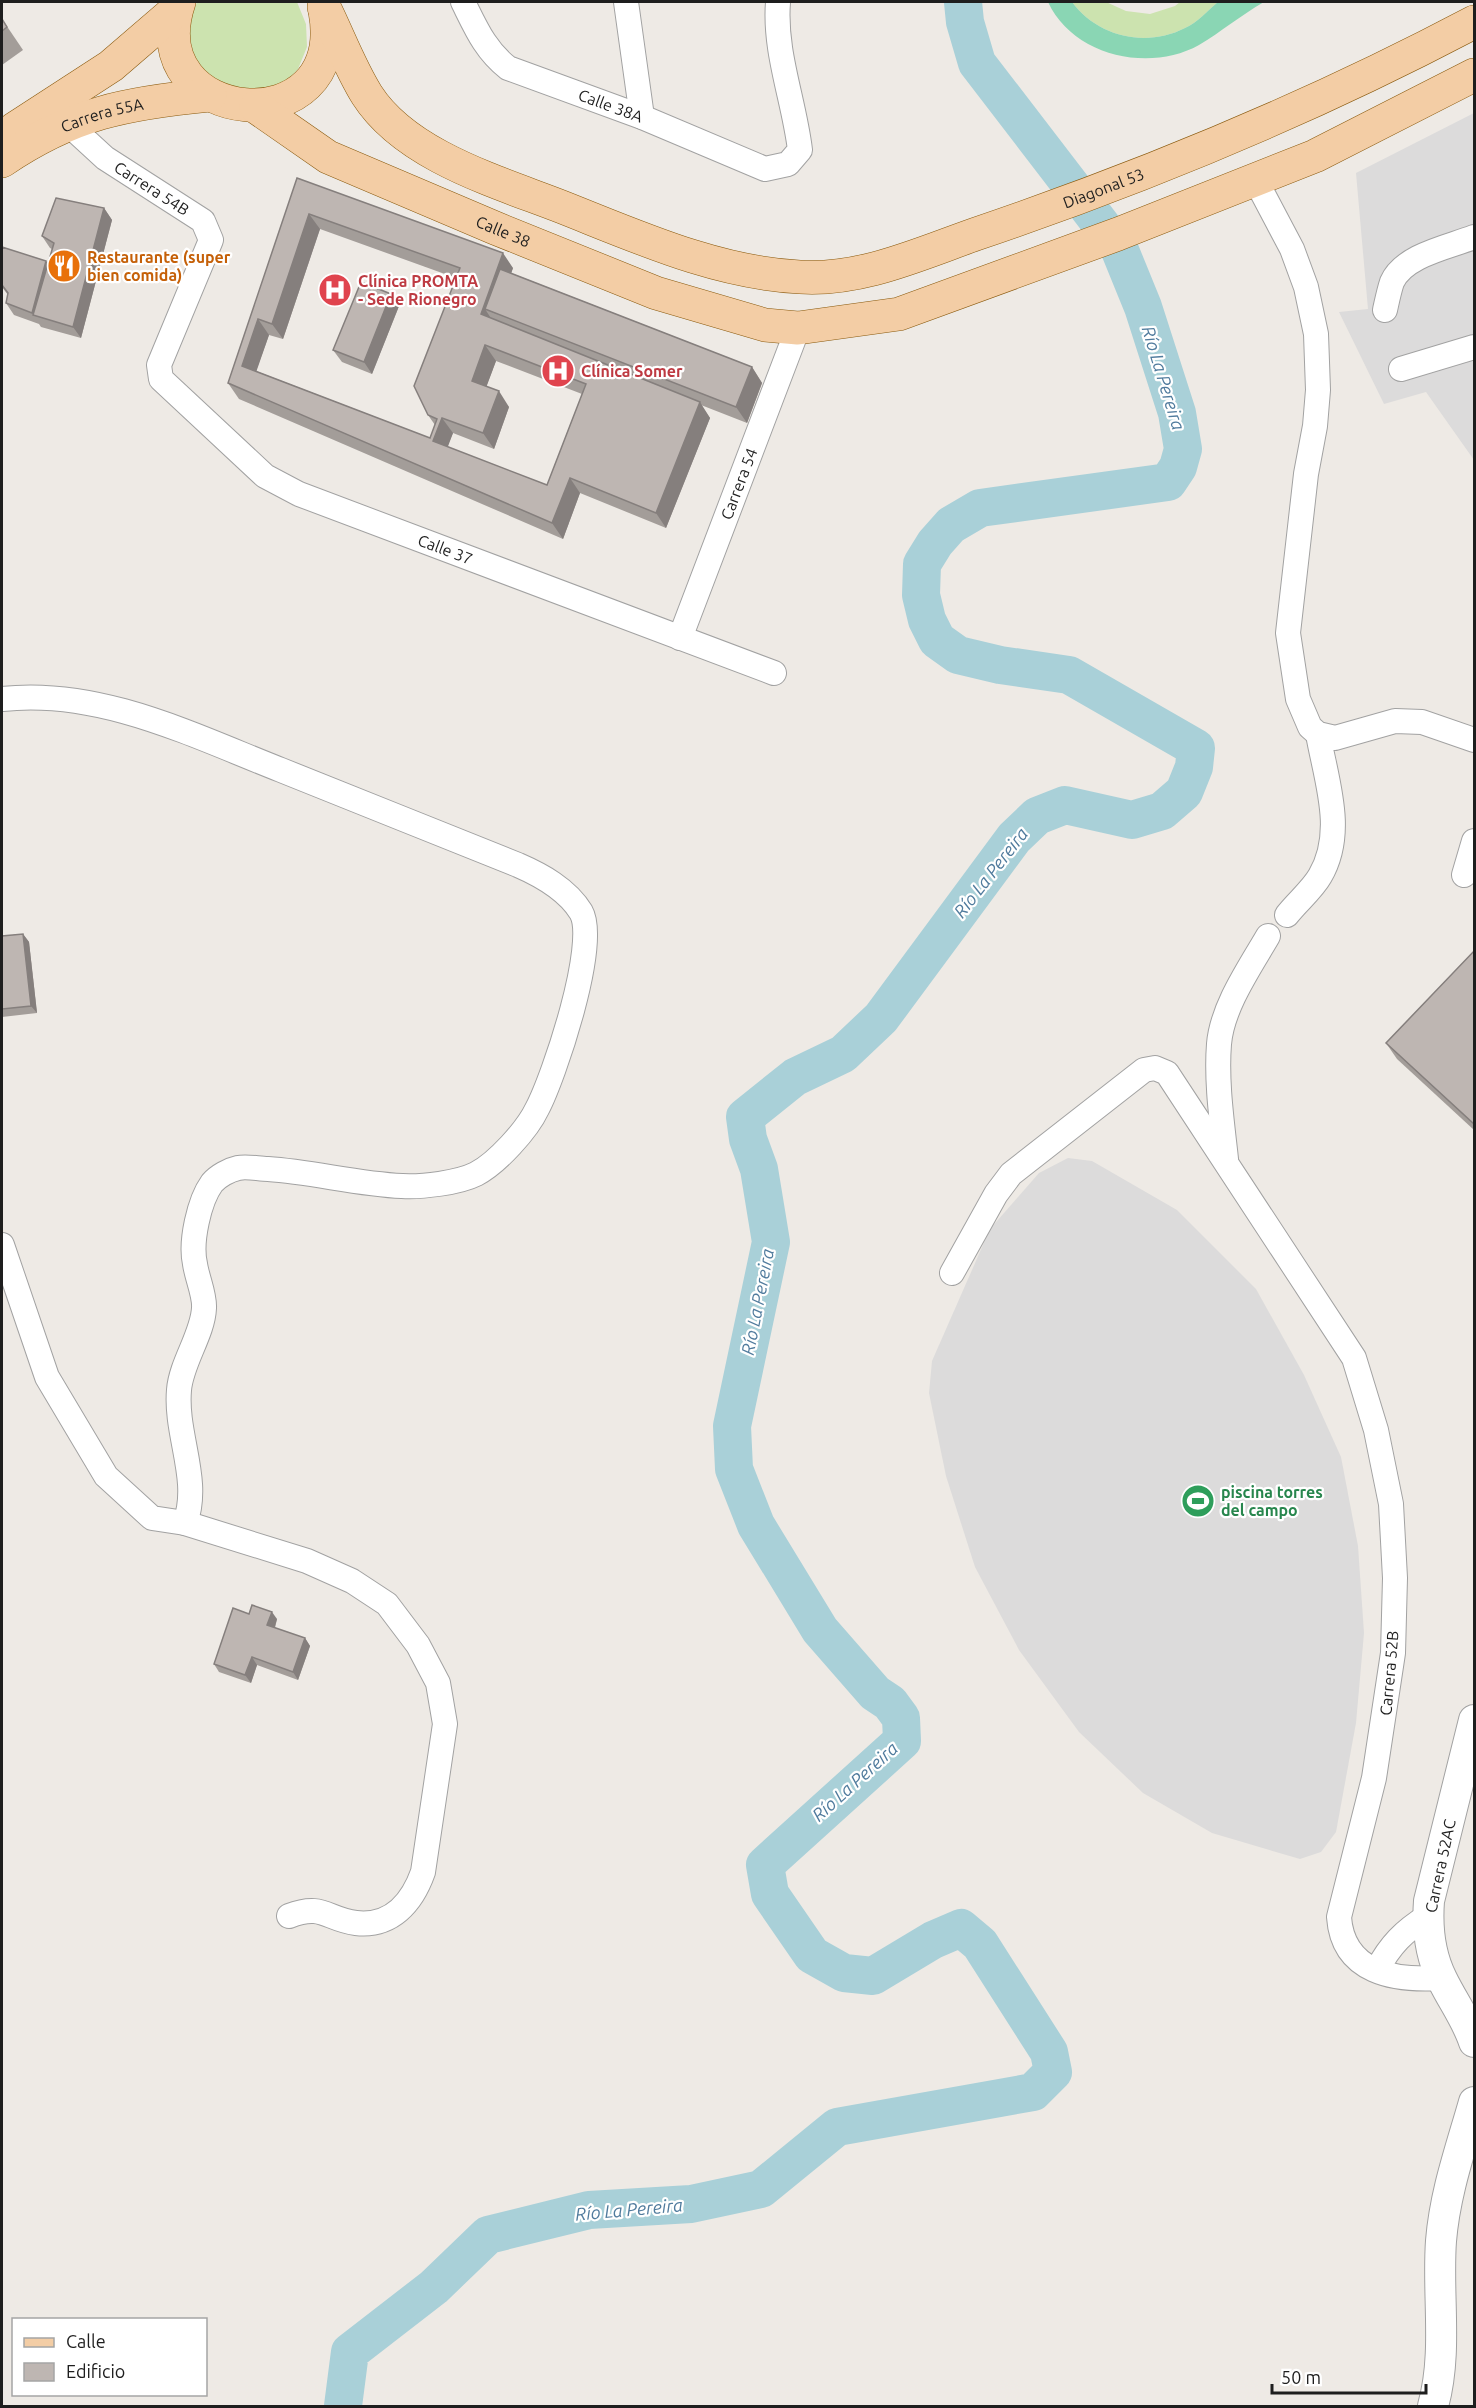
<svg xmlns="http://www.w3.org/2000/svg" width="1476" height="2408" font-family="Ubuntu,sans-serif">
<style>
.residential{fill:#dcdbdb}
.grass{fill:#cce3af}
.pitch{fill:#8ad6b4}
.water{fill:#a9d0d8}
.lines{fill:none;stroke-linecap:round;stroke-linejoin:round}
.river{stroke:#a9d0d8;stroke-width:38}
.minor-casing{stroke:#a2a2a2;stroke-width:26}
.tertiary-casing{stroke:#a2a2a2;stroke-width:32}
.primary-casing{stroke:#8a5a0e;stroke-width:34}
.minor{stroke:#fff;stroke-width:24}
.tertiary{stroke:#fff;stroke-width:30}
.primary{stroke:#f3cda5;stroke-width:33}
.wall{fill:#a39d99;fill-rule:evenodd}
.shaded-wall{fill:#857f7d}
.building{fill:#beb6b2;stroke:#857f7d;stroke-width:1.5;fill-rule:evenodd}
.labels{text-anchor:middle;stroke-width:4.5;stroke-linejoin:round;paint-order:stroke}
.street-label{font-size:16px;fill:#1e1e1e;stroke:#fff}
.food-label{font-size:16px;font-weight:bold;fill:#c56008;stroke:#fff;text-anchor:start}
.health-label{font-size:16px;font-weight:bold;fill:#be3a42;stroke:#fff;text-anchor:start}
.leisure-label{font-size:16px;font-weight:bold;fill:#27864d;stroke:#fff;text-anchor:start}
.water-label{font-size:18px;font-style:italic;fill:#507b9d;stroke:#fff}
</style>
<rect width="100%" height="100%" fill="#eeeae5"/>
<g class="residential">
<polygon points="1474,113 1474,460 1426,392 1384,404 1339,312 1368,309 1356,173"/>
<polygon points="1068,1158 1092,1161 1177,1210 1256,1289 1304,1375 1341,1457 1358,1546 1364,1633 1356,1723 1336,1832 1321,1852 1300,1859 1212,1833 1143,1793 1079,1732 1019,1650 975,1567 946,1476 929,1393 932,1361 990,1229 1039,1173"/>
</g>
<g class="grass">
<polygon points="197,2 297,2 306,24 307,47 298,69 282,86 236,96 197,70 187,25"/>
<path d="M1072 2H1106L1126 11 1150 14 1175 6 1180 2H1218C1208 10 1197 23 1185 28 1146 48 1098 37 1072 2Z"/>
</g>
<path class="pitch" d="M1048 2H1072C1098 37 1146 48 1185 28 1197 23 1208 10 1218 2H1264C1241 15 1221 32 1199 45 1149 73 1073 56 1048 2Z"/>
<polygon class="water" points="1202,1486 1211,1511 1195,1517 1184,1491"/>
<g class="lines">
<polyline class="river" points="343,2406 350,2352 434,2287 488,2235 589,2210 691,2204 761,2189 837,2127 1033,2092 1053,2072 1049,2052 980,1944 961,1928 933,1940 873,1976 844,1973 812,1955 770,1894 765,1865 902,1741 901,1718 890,1703 875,1693 820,1630 756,1525 734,1469 732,1426 771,1242 759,1169 748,1139 745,1117 795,1077 843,1054 881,1018 1014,838 1037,816 1065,805 1132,820 1162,811 1184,792 1194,767 1196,748 1069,675 1000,665 958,655 937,640 927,620 921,595 922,564 935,543 951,525 980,508 1168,482 1178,467 1183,449 1177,413 1143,307 1119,248 977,63 965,22 963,2"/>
<defs>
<g id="minor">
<path id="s1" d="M463 2C476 28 485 50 508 68L642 117 765 169 788 164 800 150C794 100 774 52 778 2"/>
<polyline points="626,2 642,117"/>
<path id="s2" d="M68 124 105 158 203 221 211 240 159 365 161 379 265 476 299 494 774 673"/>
<polyline points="1255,179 1292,249 1306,287 1316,334 1318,390 1315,426 1306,474 1288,633 1298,699 1310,727 1318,734 1335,738 1395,721 1422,722 1474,740"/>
<path d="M1385 310C1387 301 1389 291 1392 282 1404 255 1449 247 1474 237"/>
<polyline points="1401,369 1474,347"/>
<path id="s3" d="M680 638 798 328"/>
<path d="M2 699C99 688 192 735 281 770 360 802 439 833 518 865 541 875 567 889 581 912 599 943 554 1077 537 1109 527 1130 497 1163 476 1174 458 1183 422 1187 402 1186 357 1184 313 1172 268 1169 259 1169 247 1166 238 1168 229 1170 218 1176 212 1183 199 1201 190 1242 195 1264 197 1278 205 1295 204 1308 203 1334 181 1363 179 1390 175 1435 201 1480 185 1523"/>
<polyline points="1464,875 1474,841"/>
<path d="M1287 915C1297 902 1312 890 1320 876 1346 832 1326 780 1318 734"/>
<path d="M1226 1159C1222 1122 1216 1082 1219 1044 1222 1007 1250 967 1268 936"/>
<path d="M2 1245 47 1377 106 1476 152 1518 185 1523 307 1561 352 1581 387 1604 418 1645 438 1683 445 1724 423 1872C412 1903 391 1927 356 1923 326 1919 323 1903 289 1916"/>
<path d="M952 1273 996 1194 1011 1174 1144 1070 1155 1068 1167 1073 1354 1358 1376 1430 1391 1504 1395 1578 1393 1653 1374 1778 1339 1917C1343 1973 1394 1981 1441 1978"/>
<path d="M1377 1970C1390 1945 1404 1931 1428 1916"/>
</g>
<g id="tertiary">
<path d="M1474 1720 1429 1901C1427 1928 1430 1955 1442 1979 1452 2000 1467 2020 1474 2042"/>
<path d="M1433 2406C1448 2353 1437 2295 1441 2241 1445 2192 1461 2148 1474 2102"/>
</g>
<g id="primary">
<path d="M179 2C137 128 350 147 325 11"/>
<path id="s4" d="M324 7C338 35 350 68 367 95 406 156 498 182 562 207 638 237 717 273 800 277 861 281 919 254 976 234 1147 176 1315 106 1474 22"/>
<path id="s5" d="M256 107 328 157 495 228 656 293 765 325 798 328 899 314 1118 234 1315 156 1474 75"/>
<polyline points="14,129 111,66 176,10"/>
<path id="s6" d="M2 161C73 113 126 103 210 95"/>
</g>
</defs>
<use href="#minor" class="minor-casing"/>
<use href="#tertiary" class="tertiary-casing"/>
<use href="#primary" class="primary-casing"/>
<use href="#minor" class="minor"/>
<use href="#tertiary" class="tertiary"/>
<use href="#primary" class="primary"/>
</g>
<g class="wall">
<polygon points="2,19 23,50 2,65"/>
<path d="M297 178 513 268 511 273 752 367 762 383 747 423 701 405 710 418 666 528 580 493 563 539 239 399 228 383ZM320 229 456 278 428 415 435 425 430 438 256 371 269 335 283 339ZM496 361 582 394 547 485 447 447 453 433 494 449 509 407 486 387Z"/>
<polygon points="104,208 112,220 81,338 41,327 39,324 14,315 6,303 8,295 2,287 2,247 46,261 48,264 52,249 50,248 42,236"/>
<polygon points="391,294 399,306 372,374 342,362 333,350"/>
<polygon points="23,934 29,942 37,1013 2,1017 2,936"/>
<polygon points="1474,951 1474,1130 1397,1059 1386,1043"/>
<polygon points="249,1614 277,1619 275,1628 305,1638 310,1646 298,1680 257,1665 251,1683 219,1672 214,1664"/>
</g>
<g class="shaded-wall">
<polygon points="104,208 112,220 81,338 73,327"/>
<polygon points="309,214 320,229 283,339 272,324"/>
<polygon points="503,253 513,268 497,314 485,309 494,323 481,314"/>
<polygon points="46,261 54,272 34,316 32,313"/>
<polygon points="391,294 399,306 372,374 364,362"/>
<polygon points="258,319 269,335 253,381 242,366"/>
<polygon points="485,345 496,361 483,396 472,381"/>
<polygon points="752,367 762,383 747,423 736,407"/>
<polygon points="499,391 509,407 494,449 483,433"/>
<polygon points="700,402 710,418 666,528 656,513"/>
<polygon points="442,418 453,433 444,457 433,441"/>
<polygon points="570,478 580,493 563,539 552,523"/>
<polygon points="23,934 29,942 37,1013 31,1006"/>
<polygon points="272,1612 277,1619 273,1633 267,1625"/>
<polygon points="305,1638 310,1646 298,1680 293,1672"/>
<polygon points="252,1657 257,1665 251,1683 245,1675"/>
</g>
<g class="building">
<polygon points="2,19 7,27 2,31"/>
<path d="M297 178 503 253 481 314 700 402 656 513 570 478 552 523 228 383ZM309 214 460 268 414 386 428 415 437 419 430 438 242 366 258 319 272 324ZM485 345 586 384 547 485 433 441 442 418 483 433 499 391 472 381Z"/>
<polygon points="56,198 104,208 73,327 33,315 54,243 42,236"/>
<polygon points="2,247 46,261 32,313 6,303 8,293 2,285"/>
<polygon points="500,269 752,367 736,407 485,309"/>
<polygon points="361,282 391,294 364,362 333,350"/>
<polygon points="23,934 31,1006 2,1009 2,936"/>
<polygon points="1474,951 1474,1124 1386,1043"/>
<polygon points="252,1605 272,1612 267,1625 305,1638 293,1672 252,1657 245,1675 214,1664 233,1608 249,1614"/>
</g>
<defs>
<symbol id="restaurant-disc" viewBox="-11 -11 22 22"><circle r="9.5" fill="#e8710a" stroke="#fff"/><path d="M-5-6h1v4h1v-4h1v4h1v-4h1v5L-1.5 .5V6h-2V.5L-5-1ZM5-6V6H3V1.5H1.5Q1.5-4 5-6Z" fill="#fff"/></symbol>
<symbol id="hospital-disc" viewBox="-11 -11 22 22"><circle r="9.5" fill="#e0444e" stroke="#fff"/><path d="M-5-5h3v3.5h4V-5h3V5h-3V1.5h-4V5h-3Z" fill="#fff"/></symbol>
<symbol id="stadium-disc" viewBox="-11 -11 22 22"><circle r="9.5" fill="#2e9e5b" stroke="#fff"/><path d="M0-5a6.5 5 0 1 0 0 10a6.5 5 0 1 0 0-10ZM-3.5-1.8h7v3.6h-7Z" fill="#fff"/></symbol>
</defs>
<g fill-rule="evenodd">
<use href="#restaurant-disc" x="45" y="247" width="38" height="38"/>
<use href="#hospital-disc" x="316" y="271" width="38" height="38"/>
<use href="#hospital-disc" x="539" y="352" width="38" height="38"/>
<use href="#stadium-disc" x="1179" y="1482" width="38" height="38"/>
</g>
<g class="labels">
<g class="street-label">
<text dy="6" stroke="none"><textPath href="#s1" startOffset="190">Calle 38A</textPath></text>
<text dy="6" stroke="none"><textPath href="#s6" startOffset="111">Carrera 55A</textPath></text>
<text dy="6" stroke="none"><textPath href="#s4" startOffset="894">Diagonal 53</textPath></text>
<text dy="6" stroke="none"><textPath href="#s2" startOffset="106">Carrera 54B</textPath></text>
<text dy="6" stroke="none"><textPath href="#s5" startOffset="278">Calle 38</textPath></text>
<text dy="6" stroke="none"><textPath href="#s3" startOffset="165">Carrera 54</textPath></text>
<text dy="6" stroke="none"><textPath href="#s2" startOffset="674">Calle 37</textPath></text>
<text transform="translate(1389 1673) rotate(-85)" y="6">Carrera 52B</text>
<text transform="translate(1440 1866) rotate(-78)" y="6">Carrera 52AC</text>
</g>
<g class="food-label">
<text x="87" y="263">Restaurante (super<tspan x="87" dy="18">bien comida)</tspan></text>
</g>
<g class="health-label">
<text x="358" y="287">Clínica PROMTA<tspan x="358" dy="18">- Sede Rionegro</tspan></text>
<text x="581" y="377">Clínica Somer</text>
</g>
<g class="leisure-label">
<text x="1221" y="1498">piscina torres<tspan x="1221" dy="18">del campo</tspan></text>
</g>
<g class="water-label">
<text transform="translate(1163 378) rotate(73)" y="6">Río La Pereira</text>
<text transform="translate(991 873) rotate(-52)" y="6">Río La Pereira</text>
<text transform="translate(758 1302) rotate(-79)" y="6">Río La Pereira</text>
<text transform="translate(855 1782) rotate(-42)" y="6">Río La Pereira</text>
<text transform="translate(629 2210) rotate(-5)" y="6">Río La Pereira</text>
</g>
</g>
<rect width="1476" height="2408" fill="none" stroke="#1e1e1e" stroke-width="6"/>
<rect x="12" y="2318" width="195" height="78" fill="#ffffff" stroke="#a5a5a5" stroke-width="1.5"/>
<rect x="24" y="2338" width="30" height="9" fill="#f3cda5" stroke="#a5a5a5" stroke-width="1.5"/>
<text x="66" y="2348" font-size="18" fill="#1e1e1e">Calle</text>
<rect x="24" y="2363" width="30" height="18" fill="#beb6b2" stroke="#a5a5a5" stroke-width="1.5"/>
<text x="66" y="2378" font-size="18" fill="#1e1e1e">Edificio</text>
<path d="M1272 2384v9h154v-9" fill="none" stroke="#1e1e1e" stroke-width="3"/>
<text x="1281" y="2384" font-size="18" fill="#1e1e1e" stroke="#ffffff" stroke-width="4.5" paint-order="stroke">50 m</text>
</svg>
